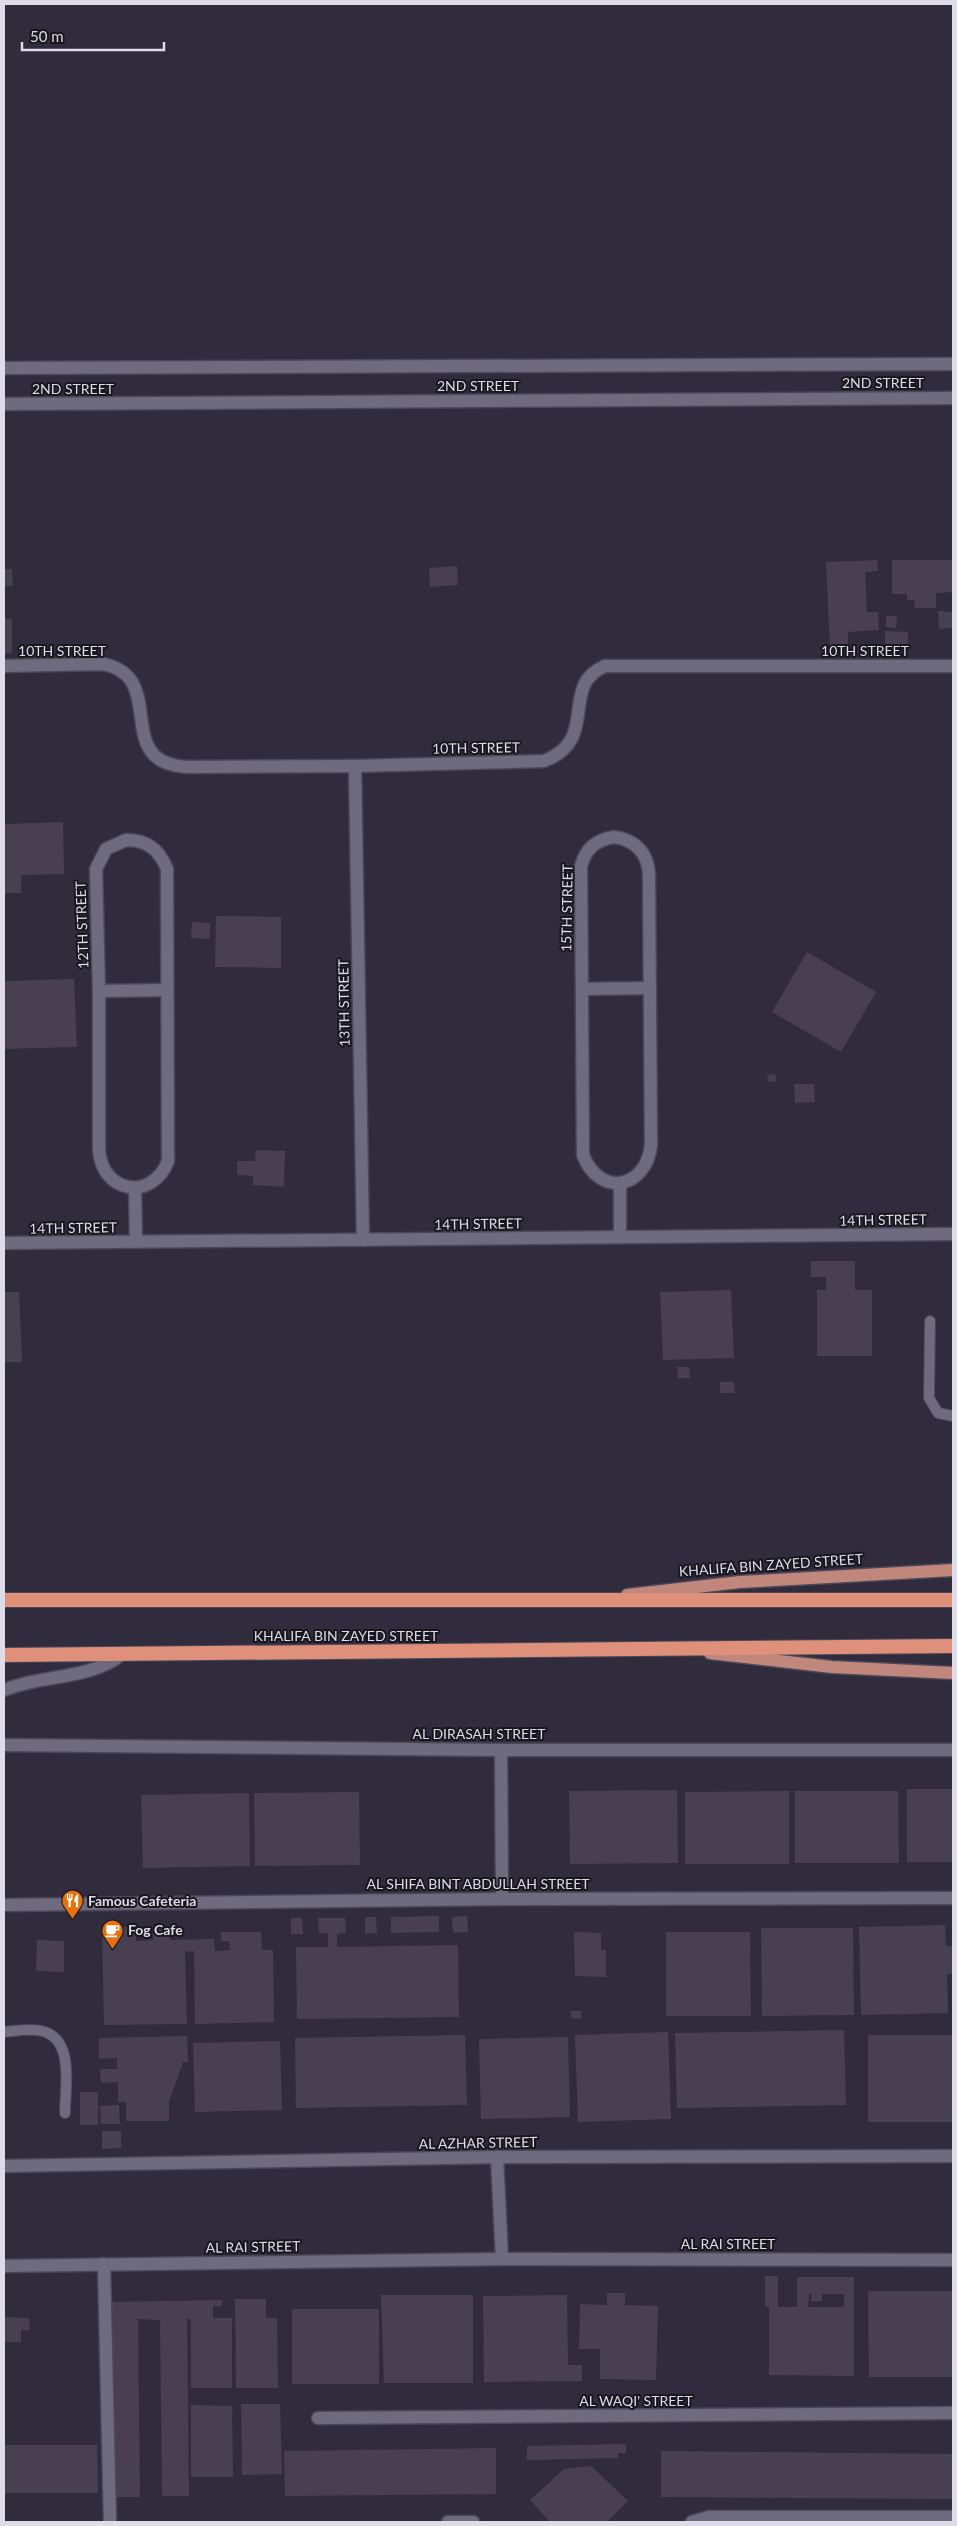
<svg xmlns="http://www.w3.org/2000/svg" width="957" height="2526" font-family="Lato,sans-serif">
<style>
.building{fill:#483f52;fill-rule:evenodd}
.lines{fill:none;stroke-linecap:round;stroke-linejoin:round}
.service-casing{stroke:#4b4858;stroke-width:12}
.minor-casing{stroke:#4b4858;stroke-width:15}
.tertiary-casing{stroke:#4b4858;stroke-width:15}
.primary-casing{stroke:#4b4858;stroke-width:15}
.trunk-casing{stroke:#4b4858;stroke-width:16}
.service{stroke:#6f6b7f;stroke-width:10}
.minor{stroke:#6f6b7f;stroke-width:12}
.tertiary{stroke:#6f6b7f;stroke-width:12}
.primary{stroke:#c2877c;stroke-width:12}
.trunk{stroke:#de907b;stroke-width:14}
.labels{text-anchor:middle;stroke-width:4;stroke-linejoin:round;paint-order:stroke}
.street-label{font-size:14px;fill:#dedce8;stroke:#18161e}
.poi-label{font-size:14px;font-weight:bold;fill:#dedce8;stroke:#18161e;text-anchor:start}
</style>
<rect width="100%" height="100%" fill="#302c3e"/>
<g class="building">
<polygon points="877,560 878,571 865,572 867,612 878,612 879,630 848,632 848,648 830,649 826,562"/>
<polygon points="892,560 953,560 953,592 936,593 936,608 914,608 915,600 907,600 907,594 892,594"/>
<polygon points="457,566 458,585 430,587 429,568"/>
<polygon points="4,569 12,569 13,586 4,586"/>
<polygon points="938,611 953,612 953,628 939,629"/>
<polygon points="886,616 897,616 896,628 886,627"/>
<rect x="4" y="619" width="8" height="34"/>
<polygon points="885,631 908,632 908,647 885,646"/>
<polygon points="63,822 64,874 21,875 21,893 4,893 4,824"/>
<polygon points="216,916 281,917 281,968 215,967"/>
<polygon points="192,922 210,923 210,939 191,938"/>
<polygon points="807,952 876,992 841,1052 772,1012"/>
<polygon points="74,979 77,1047 4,1049 4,981"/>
<polygon points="775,1074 776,1081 768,1082 767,1075"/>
<polygon points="794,1084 814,1084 815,1102 795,1103"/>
<polygon points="256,1150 285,1151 284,1187 253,1185 253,1176 237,1175 237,1161 255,1161"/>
<polygon points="811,1261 855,1261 855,1290 872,1290 872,1356 817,1356 817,1290 826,1290 826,1277 811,1277"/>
<polygon points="731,1290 734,1358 663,1360 660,1292"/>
<polygon points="4,1292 19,1292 22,1362 4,1362"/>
<polygon points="677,1367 689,1367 690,1378 678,1378"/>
<polygon points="720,1382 734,1382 735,1393 720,1393"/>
<rect x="907" y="1789" width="46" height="73"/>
<polygon points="677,1790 678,1863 570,1864 569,1791"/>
<polygon points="789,1791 789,1864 685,1864 685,1792"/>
<polygon points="795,1791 898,1791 899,1863 795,1863"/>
<polygon points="359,1792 360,1865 255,1866 254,1793"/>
<polygon points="249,1793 250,1866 143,1868 141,1795"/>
<polygon points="439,1916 439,1932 391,1933 391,1917"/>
<polygon points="467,1916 468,1932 453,1933 452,1917"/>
<polygon points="365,1917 376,1917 377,1933 365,1934"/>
<polygon points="291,1918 302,1918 303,1934 291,1934"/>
<polygon points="318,1918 345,1918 346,1933 337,1934 337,1947 458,1945 459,2017 297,2019 296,1947 328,1947 328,1933 319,1934"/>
<polygon points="945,1925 946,1946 953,1946 953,1974 947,1974 948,2013 861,2015 859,1927"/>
<polygon points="102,1927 136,1927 136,1941 153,1940 153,1927 169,1927 170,1940 214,1939 215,1951 230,1950 229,1941 221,1941 221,1932 261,1932 262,1950 273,1950 274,2022 195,2024 194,1951 185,1952 187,2024 104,2025"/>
<polygon points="761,1928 853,1928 854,2015 762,2016"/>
<polygon points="574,1932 601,1933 601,1950 606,1950 606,1977 575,1976"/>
<polygon points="666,1932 750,1932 751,2016 666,2016"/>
<polygon points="37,1940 64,1941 64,1972 36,1971"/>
<polygon points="571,2011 581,2011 581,2019 571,2018"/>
<polygon points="844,2030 846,2105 677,2108 675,2033"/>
<polygon points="668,2032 671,2119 578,2122 575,2035"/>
<polygon points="465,2035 467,2105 296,2108 295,2038"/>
<rect x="868" y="2035" width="85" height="87"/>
<polygon points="187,2036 188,2062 183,2062 169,2102 169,2121 126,2121 126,2102 118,2102 118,2082 101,2083 100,2069 117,2069 117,2058 99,2059 99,2038"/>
<polygon points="568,2037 570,2117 481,2119 479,2039"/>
<polygon points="280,2041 282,2110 195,2112 193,2043"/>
<rect x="80" y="2092" width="18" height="33"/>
<polygon points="119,2105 120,2124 101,2124 100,2106"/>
<polygon points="102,2131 121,2131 121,2148 102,2149"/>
<path d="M765 2276H778V2307H797V2277H854V2376L769 2375V2307H765ZM809 2294H812L811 2301H822V2294H844V2307H808Z"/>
<polygon points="868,2291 952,2291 953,2377 869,2377"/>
<polygon points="607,2293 625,2293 625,2305 658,2306 656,2380 600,2379 600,2349 579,2349 580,2304 607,2305"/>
<polygon points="381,2295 473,2295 473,2383 384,2383"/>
<polygon points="567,2295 568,2365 582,2365 582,2381 484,2382 483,2296"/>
<polygon points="235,2299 266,2299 266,2318 277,2318 278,2388 236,2388"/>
<polygon points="222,2300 222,2306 213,2306 213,2318 232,2318 232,2388 191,2388 191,2319 187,2319 189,2496 162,2496 160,2320 138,2319 140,2497 110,2497 107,2302"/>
<rect x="292" y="2309" width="87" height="75"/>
<polygon points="4,2317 29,2318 30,2330 21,2330 21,2342 4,2342"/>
<polygon points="241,2404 280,2404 282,2474 242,2475"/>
<polygon points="191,2405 232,2406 233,2477 191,2477"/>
<polygon points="626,2444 626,2453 618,2453 618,2458 527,2460 527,2446"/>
<polygon points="4,2445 97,2445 98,2493 4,2493"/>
<polygon points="496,2448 496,2494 285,2496 284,2451"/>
<polygon points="661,2451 953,2454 953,2499 661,2497"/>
<polygon points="591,2466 628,2501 607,2522 550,2522 530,2500 564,2469"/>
</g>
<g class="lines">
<defs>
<g id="service">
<polyline points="930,1321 929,1398 938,1413 953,1416"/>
<path d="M4 2032C16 2031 30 2028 42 2031 75 2039 65 2088 65 2113"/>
</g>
<g id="minor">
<path d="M4 666 103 664C171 677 108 766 191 767L355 766 544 761C601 739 558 686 605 666H953"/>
<polyline points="355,766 363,1240"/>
<path d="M614 837C636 840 648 853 649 875L651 1145C646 1190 599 1197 583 1155L581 866C586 848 596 840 614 837Z"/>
<path d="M126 840C147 840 159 849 167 869L168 1161C152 1202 101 1193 99 1149V991L96 869 106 849Z"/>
<polyline points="582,989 650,988"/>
<polyline points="99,991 167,990"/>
<polyline points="135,1188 136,1242"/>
<polyline points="620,1237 620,1183"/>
<polyline points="4,1243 953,1234"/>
<path d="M4 1690C42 1674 91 1680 122 1654"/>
<polyline points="4,1745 501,1750 953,1750"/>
<polyline points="501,1750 502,1899"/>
<polyline points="4,1905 502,1899 953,1898"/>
<polyline points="497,2157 502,2259"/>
<polyline points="4,2166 497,2157 953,2156"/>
<polyline points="104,2264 110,2522"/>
<polyline points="4,2266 502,2259 953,2260"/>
<polyline points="318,2418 953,2413"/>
<polyline points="448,2522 473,2522"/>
<polyline points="692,2522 709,2517 953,2517"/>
</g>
<g id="tertiary">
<polyline points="4,368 953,364"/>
<polyline points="4,404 953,398"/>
</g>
<g id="primary">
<polyline points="627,1595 740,1582 953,1570"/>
<polyline points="710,1653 832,1667 953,1673"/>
</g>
<g id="trunk">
<polyline points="4,1600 953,1600"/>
<polyline points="4,1655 953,1646"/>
</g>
</defs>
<use href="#service" class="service-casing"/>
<use href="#minor" class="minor-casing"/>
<use href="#tertiary" class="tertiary-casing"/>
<use href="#primary" class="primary-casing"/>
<use href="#trunk" class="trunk-casing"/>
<use href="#service" class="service"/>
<use href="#minor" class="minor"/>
<use href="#tertiary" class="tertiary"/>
<use href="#primary" class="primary"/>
<use href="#trunk" class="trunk"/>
</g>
<defs>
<symbol id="restaurant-pin" viewBox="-11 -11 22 30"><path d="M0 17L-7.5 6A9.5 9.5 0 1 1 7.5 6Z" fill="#e8710a" stroke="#18161e"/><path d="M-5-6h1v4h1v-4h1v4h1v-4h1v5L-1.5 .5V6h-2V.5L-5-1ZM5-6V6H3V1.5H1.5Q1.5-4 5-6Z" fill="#fff"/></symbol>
<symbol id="cafe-pin" viewBox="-11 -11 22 30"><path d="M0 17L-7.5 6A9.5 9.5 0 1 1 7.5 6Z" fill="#e8710a" stroke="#18161e"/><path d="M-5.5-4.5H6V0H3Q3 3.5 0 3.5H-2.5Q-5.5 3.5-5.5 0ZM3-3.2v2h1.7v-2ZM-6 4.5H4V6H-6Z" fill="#fff"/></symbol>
</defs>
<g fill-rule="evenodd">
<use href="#restaurant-pin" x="60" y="1888" width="25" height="34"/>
<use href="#cafe-pin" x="100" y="1918" width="25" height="34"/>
</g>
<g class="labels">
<g class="street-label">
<text x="883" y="388">2ND STREET</text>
<text x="478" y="391">2ND STREET</text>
<text x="73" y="394">2ND STREET</text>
<text x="62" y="656">10TH STREET</text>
<text x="865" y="656">10TH STREET</text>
<text transform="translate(476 748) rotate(-1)" y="5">10TH STREET</text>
<text transform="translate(567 908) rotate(-89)" y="5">15TH STREET</text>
<text transform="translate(82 925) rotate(-92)" y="5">12TH STREET</text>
<text transform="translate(344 1003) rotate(-91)" y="5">13TH STREET</text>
<text transform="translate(883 1220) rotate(-1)" y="5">14TH STREET</text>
<text transform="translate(478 1224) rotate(-1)" y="5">14TH STREET</text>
<text transform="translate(73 1228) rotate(-1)" y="5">14TH STREET</text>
<text transform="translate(771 1565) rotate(-4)" y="5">KHALIFA BIN ZAYED STREET</text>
<text x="346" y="1641">KHALIFA BIN ZAYED STREET</text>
<text x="479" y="1739">AL DIRASAH STREET</text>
<text x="478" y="1889">AL SHIFA BINT ABDULLAH STREET</text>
<text transform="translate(478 2143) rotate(-1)" y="5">AL AZHAR STREET</text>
<text x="728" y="2249">AL RAI STREET</text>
<text transform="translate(253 2247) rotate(-1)" y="5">AL RAI STREET</text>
<text x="636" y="2406">AL WAQI' STREET</text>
</g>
<g class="poi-label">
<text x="88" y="1906">Famous Cafeteria</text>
<text x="128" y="1935">Fog Cafe</text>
</g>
</g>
<rect width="957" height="2526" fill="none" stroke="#dedce8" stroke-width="10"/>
<path d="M22 42v8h142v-8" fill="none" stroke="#dedce8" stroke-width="2.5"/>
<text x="30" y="42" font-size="15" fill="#dedce8" stroke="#18161e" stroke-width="4" paint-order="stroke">50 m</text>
</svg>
